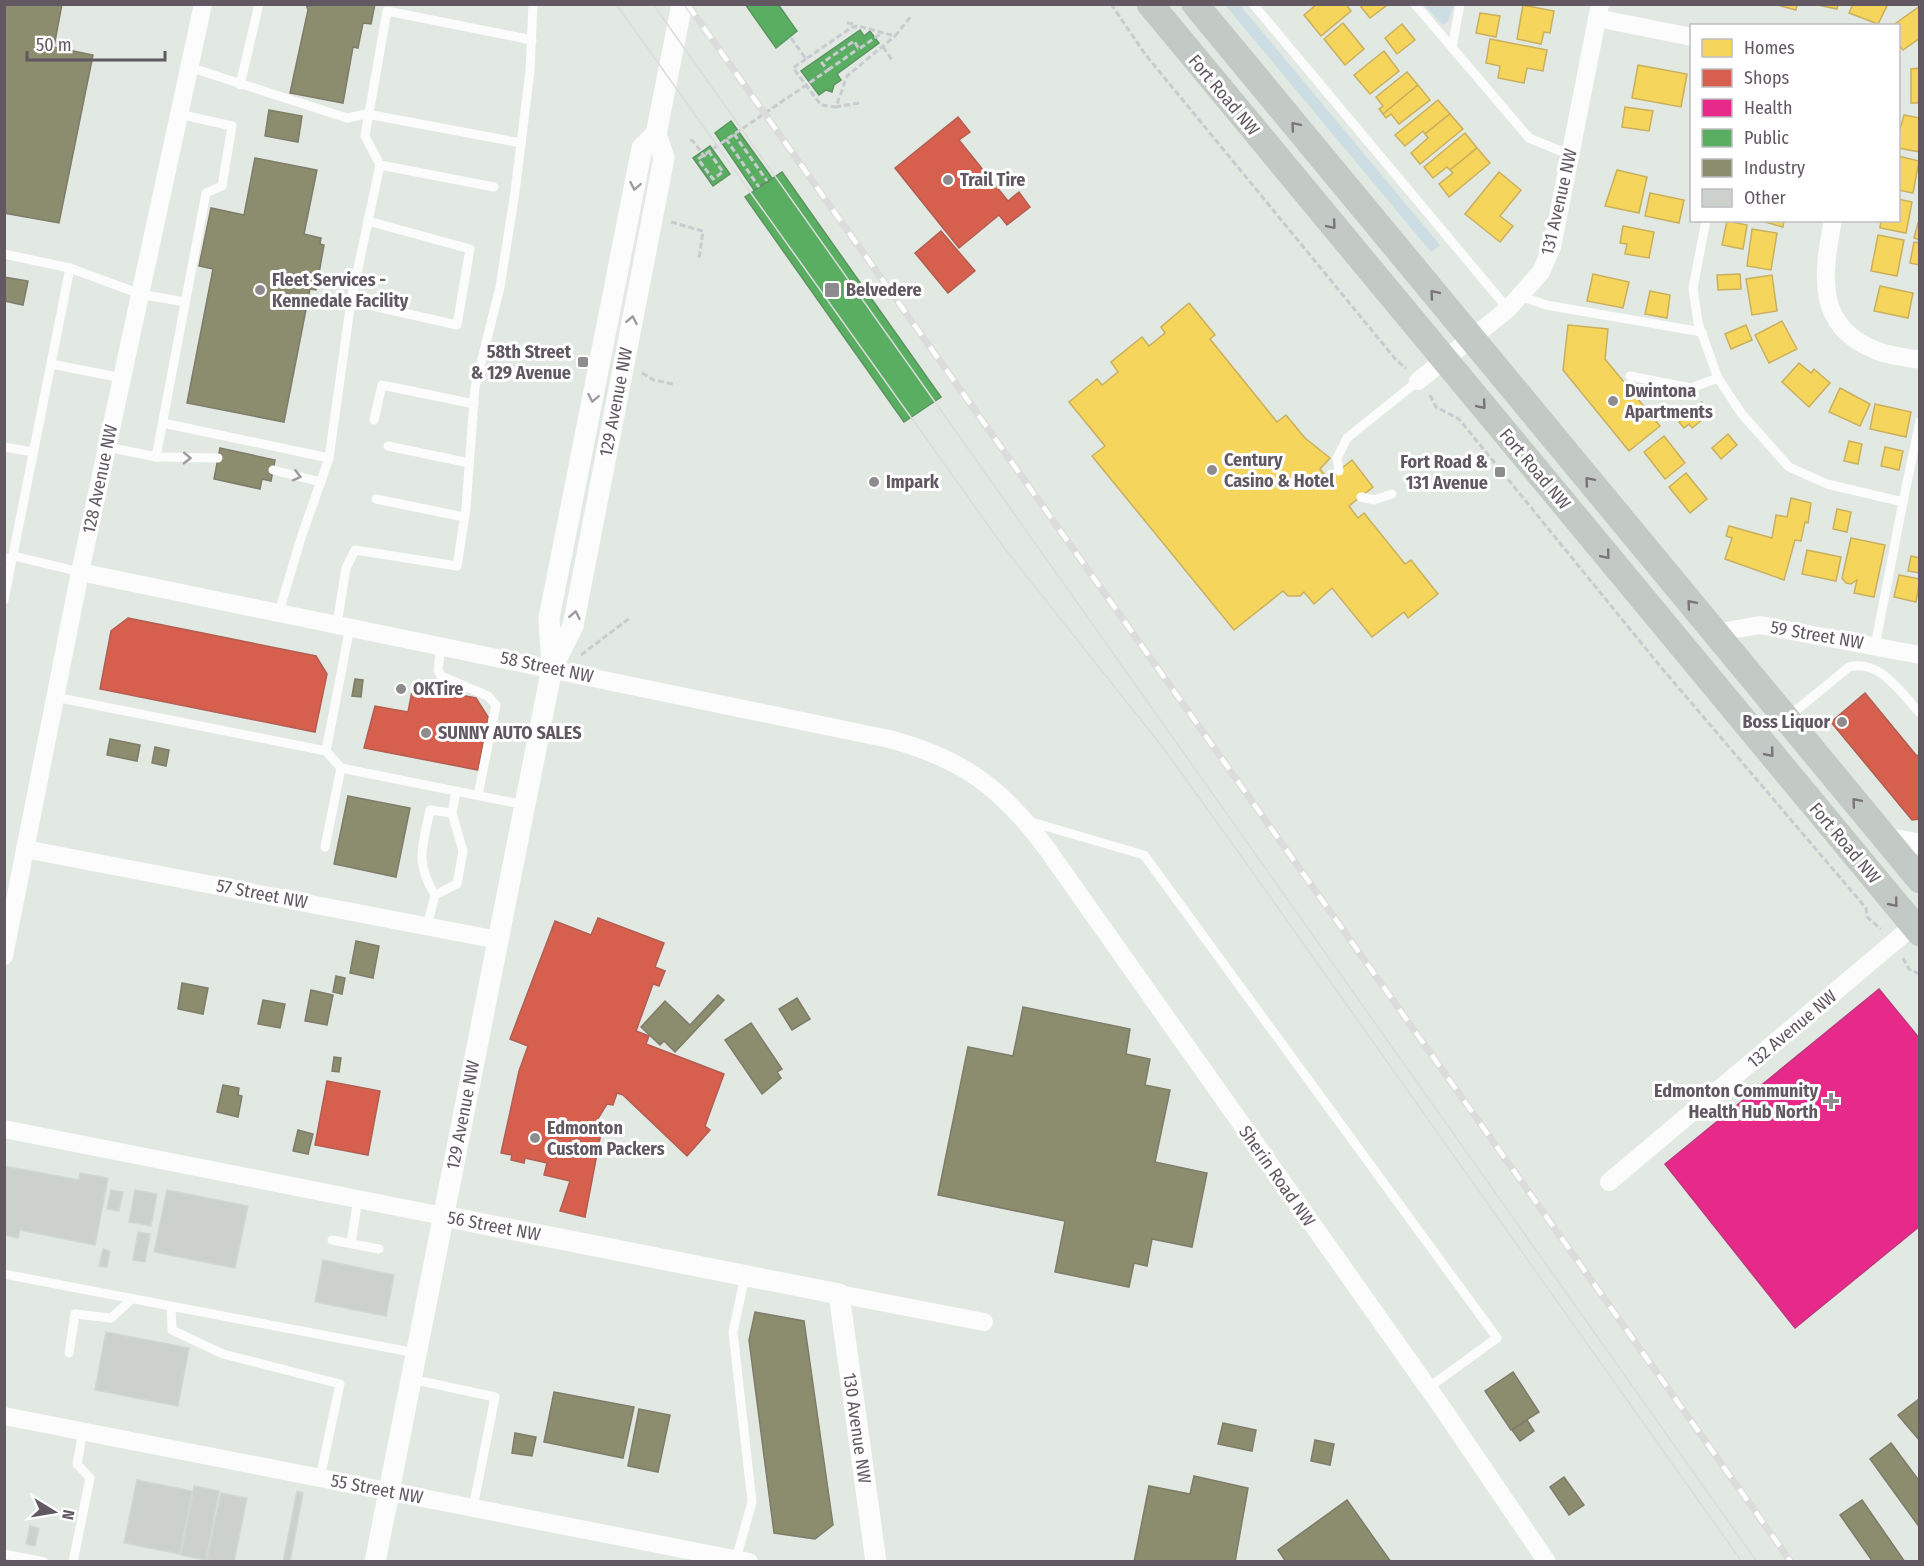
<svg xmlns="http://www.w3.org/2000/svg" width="1924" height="1566" font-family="'Fira Sans Condensed',sans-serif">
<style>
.green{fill:#ccdde4}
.homes{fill:#f6d55c;stroke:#c9b05e;stroke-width:1.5}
.shops{fill:#d6604d;stroke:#b35e53;stroke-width:1.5}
.health{fill:#e7298a;stroke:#bf377e;stroke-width:1.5}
.public{fill:#5aae61;stroke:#5c9461;stroke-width:1.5}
.industry{fill:#8c8c6e;stroke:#7f7c6a;stroke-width:1.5}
.building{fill:#ccd1cd;stroke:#d1d8d2;stroke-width:1.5}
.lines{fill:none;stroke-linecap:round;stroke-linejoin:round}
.path{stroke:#c9cbd0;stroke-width:3;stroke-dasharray:6 3;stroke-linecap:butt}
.service{stroke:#fbfcfb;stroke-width:9}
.minor{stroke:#fbfcfb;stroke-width:18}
.tertiary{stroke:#fbfcfb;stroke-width:21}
.primary{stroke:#c3c9c4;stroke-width:27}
.tram{stroke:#dcdcdc;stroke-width:1.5}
.rail-casing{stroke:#dcdcdc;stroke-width:7}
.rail{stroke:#fff;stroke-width:4.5;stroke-dasharray:14;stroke-linecap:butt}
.oneway{stroke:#7a747a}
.oneway2{stroke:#9f9a9f}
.poi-dot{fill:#8e8b8e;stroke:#fff;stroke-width:2}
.labels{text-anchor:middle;stroke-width:6;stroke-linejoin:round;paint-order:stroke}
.street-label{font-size:18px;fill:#615861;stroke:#fff}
.poi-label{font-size:18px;font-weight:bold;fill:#615861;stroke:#fff;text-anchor:start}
</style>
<rect width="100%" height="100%" fill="#e2e9e3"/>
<g class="green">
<polygon points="1225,5 1240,5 1440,245 1431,252"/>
<polygon points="1424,5 1454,5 1448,21 1443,25"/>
</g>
<g class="homes">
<polygon points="1317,4 1346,4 1351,11 1321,36 1304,15"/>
<polygon points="1364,4 1385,4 1386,6 1370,18 1361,7"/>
<polygon points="1773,4 1797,4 1796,10"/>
<polygon points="1813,4 1838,4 1837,9"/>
<polygon points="1853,4 1888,4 1878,24 1849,13"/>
<polygon points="1523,5 1554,11 1550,33 1544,32 1541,44 1517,39"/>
<polygon points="1920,6 1920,38 1903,50 1898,44 1898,26 1892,26"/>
<polygon points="1480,13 1500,16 1496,37 1476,33"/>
<polygon points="1343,23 1364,49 1345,65 1324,39"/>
<polygon points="1402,24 1415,40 1397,54 1385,38"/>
<polygon points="1490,39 1547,50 1543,71 1527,68 1524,83 1498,78 1500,66 1486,63"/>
<polygon points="1384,51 1399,71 1370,94 1354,75"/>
<polygon points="1638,65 1687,74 1681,107 1632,98"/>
<polygon points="1920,68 1920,103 1911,103 1911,69"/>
<polygon points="1407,72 1418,85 1383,114 1379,109 1383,106 1376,97"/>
<polygon points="1418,85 1430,100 1399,124 1391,114 1386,118 1383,114"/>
<polygon points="1438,100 1450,114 1425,134 1423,131 1405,146 1395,135"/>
<polygon points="1625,107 1653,111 1649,131 1622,127"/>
<polygon points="1450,114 1463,129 1420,164 1411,153 1428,138 1425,134"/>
<polygon points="1904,115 1920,118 1920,152 1898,148 1898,136"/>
<polygon points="1465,133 1477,148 1450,170 1447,167 1433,178 1424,167"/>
<polygon points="1477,148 1490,163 1449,197 1439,184 1453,173 1450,170"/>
<polygon points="1898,156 1919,161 1913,193 1898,190"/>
<polygon points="1617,170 1647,177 1639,213 1605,206"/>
<polygon points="1499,172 1521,190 1500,216 1513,226 1500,242 1465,214"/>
<polygon points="1650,193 1684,200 1679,223 1645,216"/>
<polygon points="1898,199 1912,202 1906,233 1880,228 1881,220 1898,220"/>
<polygon points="1758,220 1784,220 1783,227"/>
<polygon points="1727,221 1747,225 1743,249 1722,245"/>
<polygon points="1918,223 1920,223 1920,240 1914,238"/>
<polygon points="1623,226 1654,232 1649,258 1625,254 1627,244 1620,243"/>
<polygon points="1752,229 1777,233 1771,270 1747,266"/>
<polygon points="1878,235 1904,240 1897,276 1871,271"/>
<polygon points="1914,242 1920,243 1920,265 1910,263"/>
<polygon points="1593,274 1629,282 1623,308 1587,301"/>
<polygon points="1740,274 1741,289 1718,290 1717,275"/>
<polygon points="1772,275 1777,311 1752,315 1746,279"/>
<polygon points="1880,286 1913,293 1908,318 1874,311"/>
<polygon points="1650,291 1670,295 1667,318 1645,314"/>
<polygon points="1189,303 1215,335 1210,339 1277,422 1286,415 1305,438 1330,458 1320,469 1328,479 1352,460 1373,487 1349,506 1358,518 1364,513 1405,564 1411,560 1438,594 1408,618 1404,612 1372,637 1332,588 1314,604 1304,592 1300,596 1288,596 1283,591 1234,630 1092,456 1105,446 1069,402 1097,379 1102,385 1118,372 1111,362 1142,337 1149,346 1165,333 1161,327"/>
<polygon points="1782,321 1797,349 1769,363 1755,335"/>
<polygon points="1568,325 1608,329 1605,359 1660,426 1629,451 1563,370"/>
<polygon points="1746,325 1752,340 1731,349 1725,334"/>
<polygon points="1799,363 1811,373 1814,369 1830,383 1809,407 1782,382"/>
<polygon points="1840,388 1870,404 1860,426 1829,412"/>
<polygon points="1702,402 1711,413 1692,428 1689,424 1684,428 1679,422"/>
<polygon points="1875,404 1911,412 1906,437 1870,429"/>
<polygon points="1728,434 1737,445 1721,459 1712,448"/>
<polygon points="1664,436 1685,463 1665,479 1644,452"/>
<polygon points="1849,441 1862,444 1858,464 1844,461"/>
<polygon points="1885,447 1903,451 1899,470 1881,466"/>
<polygon points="1686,473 1707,499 1690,513 1669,487"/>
<polygon points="1791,498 1811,503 1808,523 1805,522 1801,541 1795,540 1784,580 1725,559 1732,538 1726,536 1729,526 1772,538 1776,515 1787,517"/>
<polygon points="1837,509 1851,512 1847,532 1833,529"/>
<polygon points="1851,538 1885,545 1874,597 1854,593 1857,580 1851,584 1846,583 1842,578"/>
<polygon points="1807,550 1841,557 1836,581 1802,574"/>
<polygon points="1911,556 1920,558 1920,573 1908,571"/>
<polygon points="1899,575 1920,579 1916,602 1894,597"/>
</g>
<g class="shops">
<polygon points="958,117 970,132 959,140 1008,201 1019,192 1030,207 1007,225 999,215 959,248 895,168"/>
<polygon points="941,231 975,271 948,293 915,253"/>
<polygon points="128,618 316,656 327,674 315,732 100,689 111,631"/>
<polygon points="413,686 476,698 488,717 478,770 364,748 375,706 408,712"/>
<polygon points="1865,693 1916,755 1920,756 1920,819 1912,820 1831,722"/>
<polygon points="598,918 664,943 655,967 665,971 659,986 653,984 636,1031 649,1036 646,1044 724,1074 705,1126 710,1130 687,1156 623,1095 617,1093 613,1105 607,1104 594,1125 593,1131 601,1133 585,1217 560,1211 570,1181 544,1175 547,1163 525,1158 524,1163 511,1160 512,1155 501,1153 519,1071 528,1046 510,1039 555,921 591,935"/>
<polygon points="327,1081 380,1091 368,1155 315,1145"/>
</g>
<polygon class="health" points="1879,989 1920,1039 1920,1226 1795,1328 1665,1164"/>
<g class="public">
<polygon points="745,4 778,4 797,31 776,48"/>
<polygon points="860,30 864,36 870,31 879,43 837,74 841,80 834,85 832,92 826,90 819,95 801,71"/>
<polygon points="731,121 772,178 754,190 715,133"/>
<polygon points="710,146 730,174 713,186 693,158"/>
<polygon points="782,172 941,397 904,422 745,197"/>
</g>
<g class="industry">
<polygon points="4,4 62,4 54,47 93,55 59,223 4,213"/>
<polygon points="306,4 375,4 371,24 363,23 358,48 353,47 343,103 290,93 308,10"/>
<polygon points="269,110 302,116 298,142 265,136"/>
<polygon points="255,158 317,170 304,234 321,238 320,244 324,245 316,290 310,289 284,422 187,403 213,269 199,266 211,208 244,215"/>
<polygon points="4,277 28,281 23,305 4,301"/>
<polygon points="220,448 275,460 271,481 262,479 260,489 214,479"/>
<polygon points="355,679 363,680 361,697 352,696"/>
<polygon points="110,739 140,745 137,761 107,755"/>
<polygon points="155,747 169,750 166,766 152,763"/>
<polygon points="348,796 410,808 396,877 334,864"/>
<polygon points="356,941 379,946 373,978 350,973"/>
<polygon points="336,976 345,978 342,994 333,992"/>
<polygon points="182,983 208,988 203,1014 178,1009"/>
<polygon points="311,990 333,995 327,1025 305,1021"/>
<polygon points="718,995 724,1000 675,1052 664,1041 660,1045 641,1027 665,1001 690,1025"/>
<polygon points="797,998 810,1019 792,1030 779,1009"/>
<polygon points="263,1000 285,1004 280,1028 258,1024"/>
<polygon points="1023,1007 1130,1029 1126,1054 1150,1059 1145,1085 1170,1090 1155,1162 1207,1173 1192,1247 1152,1239 1147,1266 1134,1263 1129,1287 1055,1272 1065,1221 938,1195 968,1047 1013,1056"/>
<polygon points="751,1023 782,1069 777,1072 781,1078 762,1094 725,1040"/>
<polygon points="334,1057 341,1058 339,1072 332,1071"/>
<polygon points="223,1085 239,1088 238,1095 242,1096 238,1117 217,1112"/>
<polygon points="298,1130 313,1134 308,1154 293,1151"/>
<polygon points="755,1312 804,1321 833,1525 815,1539 774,1533 749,1340"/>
<polygon points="1513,1372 1539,1412 1511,1430 1485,1391"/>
<polygon points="554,1392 634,1407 623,1458 544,1442"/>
<polygon points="1919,1399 1920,1400 1920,1441 1898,1415"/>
<polygon points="639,1409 670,1415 658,1472 628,1466"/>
<polygon points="1527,1420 1534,1431 1520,1441 1512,1430"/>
<polygon points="1223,1423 1256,1430 1252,1451 1218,1444"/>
<polygon points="515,1433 536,1437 532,1456 512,1453"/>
<polygon points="1315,1440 1334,1444 1330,1465 1311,1461"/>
<polygon points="1891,1443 1920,1482 1920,1528 1870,1459"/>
<polygon points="1194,1476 1248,1488 1235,1562 1134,1562 1149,1486 1190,1494"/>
<polygon points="1564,1477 1584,1505 1569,1515 1550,1487"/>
<polygon points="1347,1500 1391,1562 1286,1562 1278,1550"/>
<polygon points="1862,1500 1905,1562 1873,1562 1840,1515"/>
</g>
<g class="building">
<polygon points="4,1166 79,1180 80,1173 108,1178 95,1245 20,1230 18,1238 4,1235"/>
<polygon points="111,1190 123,1192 119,1211 107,1209"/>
<polygon points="135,1190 157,1194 151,1226 129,1222"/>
<polygon points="167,1190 248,1206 235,1268 154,1252"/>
<polygon points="138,1232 150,1234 145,1262 133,1260"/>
<polygon points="103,1249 110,1251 107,1267 99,1266"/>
<polygon points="323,1260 394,1275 386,1316 315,1302"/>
<polygon points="106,1332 189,1348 178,1406 95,1390"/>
<polygon points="137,1480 192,1491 180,1554 124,1543"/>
<polygon points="194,1486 219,1491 206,1560 181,1555"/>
<polygon points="297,1491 303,1493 290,1562 283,1562"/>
<polygon points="221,1493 247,1498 234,1562 207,1560"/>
<polygon points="30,1526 39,1528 35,1546 26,1544"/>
</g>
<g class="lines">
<g class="path">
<polyline points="1111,4 1145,54 1397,361 1406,368"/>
<polyline points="825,6 825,4"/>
<polyline points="847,23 855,24 856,27"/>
<polyline points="791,38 806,59 852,27 862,27 895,36 912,15"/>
<polyline points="883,47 892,60"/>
<polyline points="806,59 793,68 821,105 836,107"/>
<polyline points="828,70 858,49"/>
<polyline points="859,103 836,107 847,76 895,36"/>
<polyline points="734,134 767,181"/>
<polyline points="726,139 759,187"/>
<polyline points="690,140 693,141 704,156 709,152 723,172 713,179 698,159 828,70 822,63 854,41 859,49 883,32"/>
<polyline points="671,222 703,231 699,259"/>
<polyline points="642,373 654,380 673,384"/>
<polyline points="1430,395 1436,407 1459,419 1660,666 1866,908 1867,917 1881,929"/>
<polyline points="581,655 631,617"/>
<polyline points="1903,958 1909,969 1920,974"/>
</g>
<g class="service">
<polyline points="1253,4 1508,309"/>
<polyline points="1415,4 1529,138 1570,155"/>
<polyline points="1452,48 1460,4"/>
<polyline points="189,67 347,118 367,114 521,143"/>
<polyline points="240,85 259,4"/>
<polyline points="380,165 365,136 387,11 532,40"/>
<polyline points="1706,220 1693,288 1698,323 1718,378 1741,413 1789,467 1827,484 1903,502 1920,421"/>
<polyline points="4,254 70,268 4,600"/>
<polyline points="70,268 140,294 185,302"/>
<polyline points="1520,296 1546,305 1702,332"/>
<polyline points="351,301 457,325 470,249 368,221"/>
<polyline points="51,364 122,378"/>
<polyline points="1630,376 1691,388 1718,378"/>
<polyline points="374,420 382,385 474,404"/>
<polyline points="163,423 329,458"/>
<polyline points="388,446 469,463"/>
<polyline points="4,447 33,452"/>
<polyline points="107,447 156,457 206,193 222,186 232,126 179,114"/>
<polyline points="156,457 218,458"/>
<polyline points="273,470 321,482"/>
<polyline points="1339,471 1337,458 1347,438 1418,381"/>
<polyline points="1361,497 1374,500 1392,494"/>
<polyline points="376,499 464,517"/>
<polyline points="4,560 14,556 80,572"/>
<polyline points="279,612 301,538 329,458 351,301 380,165 494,187"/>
<polyline points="337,624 346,568 355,550 457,566 466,508 475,387 500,287 515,192 530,71 533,4"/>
<polyline points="441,646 438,670 441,676 488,696 496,705 478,795"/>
<polyline points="1875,646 1903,502"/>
<polyline points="55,697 326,751 341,768 525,805"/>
<path d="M1788 717 1849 667C1880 659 1901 693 1920 713"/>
<polyline points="326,751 350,627"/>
<polyline points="1028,821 1144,855 1497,1338 1428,1388"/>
<polyline points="325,847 341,768"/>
<path d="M435 895C414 861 423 846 430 810L452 813"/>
<polyline points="427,926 435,895 457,884 463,851 452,813 456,791"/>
<polyline points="332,1240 379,1249"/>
<polyline points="351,1243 358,1199"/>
<polyline points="4,1274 416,1353"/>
<polyline points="171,1306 172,1330 223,1354 340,1384 320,1478"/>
<polyline points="69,1353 75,1314 111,1318 132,1299"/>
<polyline points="411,1379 495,1397 473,1508"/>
<polyline points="4,1554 44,1562"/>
<polyline points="736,1559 752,1502 733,1332 745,1276"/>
<polyline points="73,1562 90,1478 77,1464 83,1432"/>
</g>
<g class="minor">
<polyline points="1597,18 1692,37"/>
<path d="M1833 220C1823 272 1814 326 1875 350 1888 356 1905 357 1920 360"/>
<polyline points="1418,381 1508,309 1541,272 1552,247 1600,4"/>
<path d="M80 572 889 739C962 758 1003 789 1047 849L1443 1409 1547 1562"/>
<polyline points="1715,633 1760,625 1920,655"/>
<polyline points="25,849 498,940"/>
<polyline points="4,956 80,572 203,4"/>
<polyline points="4,1129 443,1216"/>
<polyline points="1609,1182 1913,926"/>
<polyline points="839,1294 984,1322"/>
<polyline points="4,1416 749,1562"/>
</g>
<g class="tertiary">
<polyline points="552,668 573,626 664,158 656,134 682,4"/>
<polyline points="1886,838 1920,844"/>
<polyline points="443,1216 839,1294 876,1562"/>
<polyline points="375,1562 552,668 549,618 554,593 642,148 656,134"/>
</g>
<g class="primary">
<polyline points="1150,4 1920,933"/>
<polyline points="1195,4 1920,880"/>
</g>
<g class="tram">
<polyline points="616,4 1005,549 1164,749 1244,860 1742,1562"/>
<polyline points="653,4 1757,1562"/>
</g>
<defs>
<polyline id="rail" points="687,4 1791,1562"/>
</defs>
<use href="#rail" class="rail-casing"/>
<use href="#rail" class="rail"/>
</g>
<defs><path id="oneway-chevron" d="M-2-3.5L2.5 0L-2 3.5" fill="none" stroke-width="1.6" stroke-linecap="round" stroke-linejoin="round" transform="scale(1.5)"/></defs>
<g class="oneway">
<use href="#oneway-chevron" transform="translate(1295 126) rotate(-130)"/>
<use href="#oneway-chevron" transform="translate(1332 225) rotate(50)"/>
<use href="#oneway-chevron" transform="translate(1434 294) rotate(-130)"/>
<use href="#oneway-chevron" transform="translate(1482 405) rotate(50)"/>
<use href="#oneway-chevron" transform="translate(1589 481) rotate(-130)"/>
<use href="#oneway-chevron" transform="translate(1606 555) rotate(50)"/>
<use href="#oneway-chevron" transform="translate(1691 604) rotate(-130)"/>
<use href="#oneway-chevron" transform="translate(1770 753) rotate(50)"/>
<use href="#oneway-chevron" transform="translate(1856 802) rotate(-130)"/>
<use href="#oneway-chevron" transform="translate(1894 903) rotate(51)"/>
</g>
<g class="oneway2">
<use href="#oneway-chevron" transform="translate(635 186) rotate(101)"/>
<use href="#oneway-chevron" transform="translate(632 320) rotate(-79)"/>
<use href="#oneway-chevron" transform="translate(593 398) rotate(101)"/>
<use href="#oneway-chevron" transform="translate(187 458) rotate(1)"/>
<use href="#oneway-chevron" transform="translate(297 476) rotate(14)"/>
<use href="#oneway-chevron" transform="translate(575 615) rotate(-79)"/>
</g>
<g class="poi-dot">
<circle cx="948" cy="180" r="6"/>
<circle cx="260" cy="290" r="6"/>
<rect x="824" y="282" width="16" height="16" rx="3"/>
<rect x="577" y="356" width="12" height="12" rx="3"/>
<circle cx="1613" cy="401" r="6"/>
<circle cx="1212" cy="470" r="6"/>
<rect x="1494" y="466" width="12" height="12" rx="3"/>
<circle cx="874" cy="482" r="6"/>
<circle cx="401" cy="689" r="6"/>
<circle cx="1842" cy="722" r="6"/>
<circle cx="426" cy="733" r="6"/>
<path d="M1828 1092h6v6h6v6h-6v6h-6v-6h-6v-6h6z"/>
<circle cx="535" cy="1138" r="6"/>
</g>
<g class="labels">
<g class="street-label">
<text transform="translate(1224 95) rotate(50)" y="6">Fort Road NW</text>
<text transform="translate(1559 202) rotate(-77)" y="6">131 Avenue NW</text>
<text transform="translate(616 402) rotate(-79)" y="6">129 Avenue NW</text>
<text transform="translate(1535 469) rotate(50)" y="6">Fort Road NW</text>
<text transform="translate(100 479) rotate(-78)" y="6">128 Avenue NW</text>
<text transform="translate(1817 635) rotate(10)" y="6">59 Street NW</text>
<text transform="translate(547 667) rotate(12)" y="6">58 Street NW</text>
<text transform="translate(1845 843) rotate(50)" y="6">Fort Road NW</text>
<text transform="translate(262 894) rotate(11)" y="6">57 Street NW</text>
<text transform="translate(1792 1029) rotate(-40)" y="6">132 Avenue NW</text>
<text transform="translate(463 1115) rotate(-79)" y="6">129 Avenue NW</text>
<text transform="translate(1277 1176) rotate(55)" y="6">Sherin Road NW</text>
<text transform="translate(494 1226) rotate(11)" y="6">56 Street NW</text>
<text transform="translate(857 1428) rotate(82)" y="6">130 Avenue NW</text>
<text transform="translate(377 1489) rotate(11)" y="6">55 Street NW</text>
</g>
<g class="poi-label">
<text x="960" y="186">Trail Tire</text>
<text x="272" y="286">Fleet Services -<tspan x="272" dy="21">Kennedale Facility</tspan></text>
<text x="846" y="296">Belvedere</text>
<text x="571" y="358" text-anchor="end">58th Street<tspan x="571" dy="21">&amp; 129 Avenue</tspan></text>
<text x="1625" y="397">Dwintona<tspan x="1625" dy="21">Apartments</tspan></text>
<text x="1224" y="466">Century<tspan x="1224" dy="21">Casino &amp; Hotel</tspan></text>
<text x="1488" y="468" text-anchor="end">Fort Road &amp;<tspan x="1488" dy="21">131 Avenue</tspan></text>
<text x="886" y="488">Impark</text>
<text x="413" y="695">OKTire</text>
<text x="1830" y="728" text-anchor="end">Boss Liquor</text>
<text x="438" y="739">SUNNY AUTO SALES</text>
<text x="1818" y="1097" text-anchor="end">Edmonton Community<tspan x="1818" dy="21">Health Hub North</tspan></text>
<text x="547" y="1134">Edmonton<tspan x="547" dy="21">Custom Packers</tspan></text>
</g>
</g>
<rect width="1924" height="1566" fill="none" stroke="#615861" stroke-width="12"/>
<rect x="1690" y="24" width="210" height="198" fill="#ffffff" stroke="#c0bcc0" stroke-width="1.5"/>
<rect x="1702" y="39" width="30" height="18" fill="#f6d55c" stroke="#c0bcc0" stroke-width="1.5"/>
<text x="1744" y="54" font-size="18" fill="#615861">Homes</text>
<rect x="1702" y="69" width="30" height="18" fill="#d6604d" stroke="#c0bcc0" stroke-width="1.5"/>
<text x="1744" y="84" font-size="18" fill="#615861">Shops</text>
<rect x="1702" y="99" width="30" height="18" fill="#e7298a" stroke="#c0bcc0" stroke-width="1.5"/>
<text x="1744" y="114" font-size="18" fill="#615861">Health</text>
<rect x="1702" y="129" width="30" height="18" fill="#5aae61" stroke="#c0bcc0" stroke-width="1.5"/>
<text x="1744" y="144" font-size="18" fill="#615861">Public</text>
<rect x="1702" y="159" width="30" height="18" fill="#8c8c6e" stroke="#c0bcc0" stroke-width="1.5"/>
<text x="1744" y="174" font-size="18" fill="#615861">Industry</text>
<rect x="1702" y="189" width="30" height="18" fill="#ccd1cd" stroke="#c0bcc0" stroke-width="1.5"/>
<text x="1744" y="204" font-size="18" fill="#615861">Other</text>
<g transform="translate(54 1512) rotate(101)" stroke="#ffffff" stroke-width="4.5" paint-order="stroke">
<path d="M0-4.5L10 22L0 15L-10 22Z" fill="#615861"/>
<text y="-9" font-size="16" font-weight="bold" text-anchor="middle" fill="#615861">N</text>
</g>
<path d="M27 51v9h138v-9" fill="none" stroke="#615861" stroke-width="3"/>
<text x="36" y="51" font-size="18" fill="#615861" stroke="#ffffff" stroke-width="4.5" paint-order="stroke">50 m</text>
</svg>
